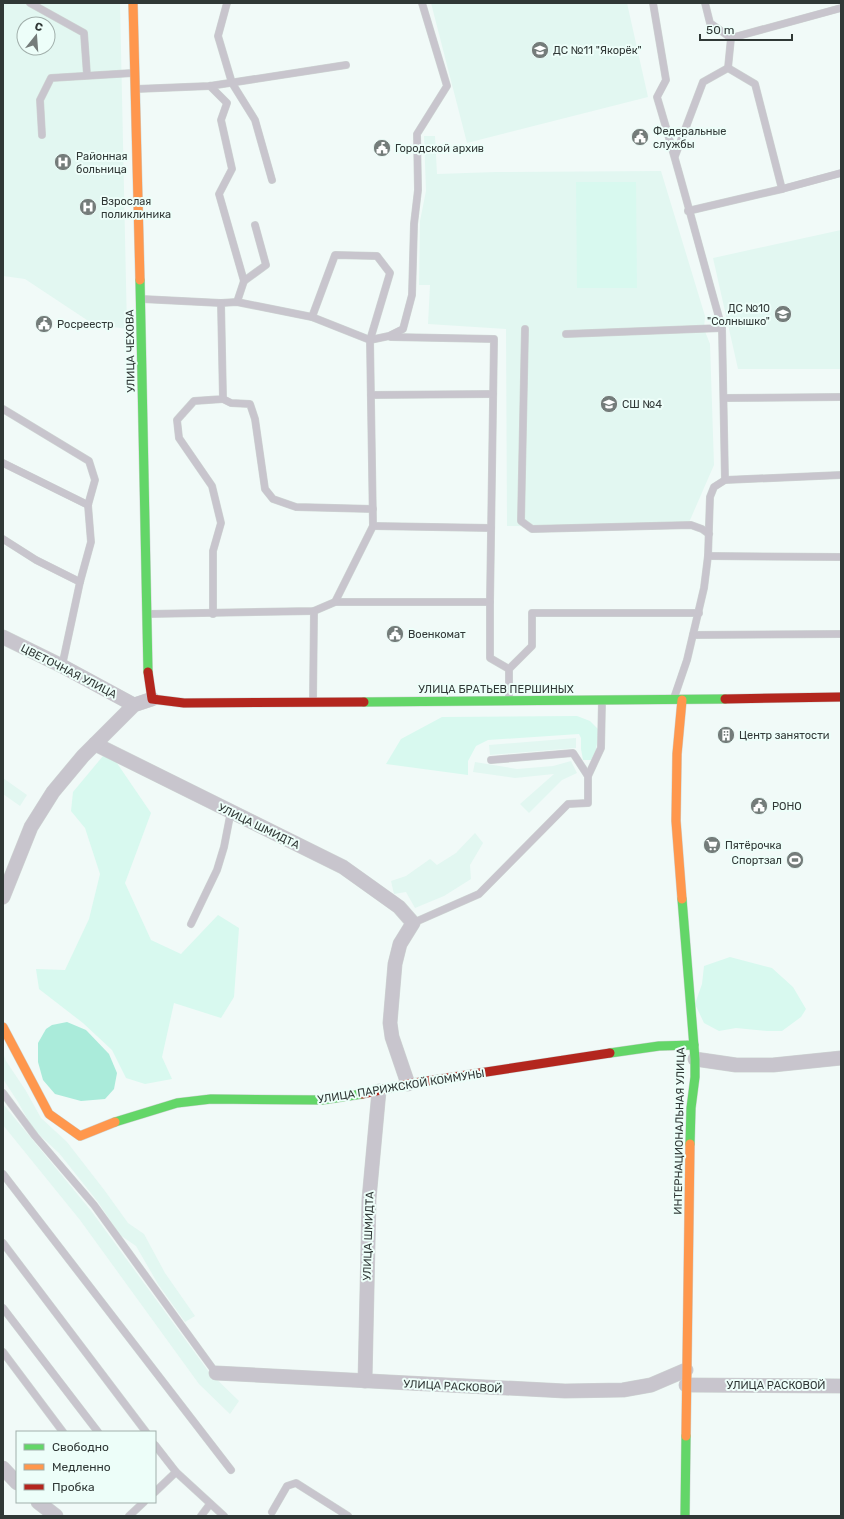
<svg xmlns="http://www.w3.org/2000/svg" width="844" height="1519" font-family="Rubik,sans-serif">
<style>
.built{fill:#e2f7f1;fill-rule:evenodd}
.green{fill:#d8f9ef}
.water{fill:#aaebda}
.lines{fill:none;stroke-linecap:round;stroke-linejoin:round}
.lane-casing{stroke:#cfd6d4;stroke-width:8}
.street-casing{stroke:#cfd6d4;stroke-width:15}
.fast-casing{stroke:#cfd6d4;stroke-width:10}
.slow-casing{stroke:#cfd6d4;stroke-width:10}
.jam-casing{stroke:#cfd6d4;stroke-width:10}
.lane{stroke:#c8c5cd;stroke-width:7}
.street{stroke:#c8c5cd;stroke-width:14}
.fast{stroke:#63d668;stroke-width:9}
.slow{stroke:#ff974d;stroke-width:9}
.jam{stroke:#b3261e;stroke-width:9}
.labels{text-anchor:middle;stroke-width:4;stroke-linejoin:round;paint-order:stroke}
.poi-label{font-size:11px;fill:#303836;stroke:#edfef9;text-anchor:start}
.street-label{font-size:11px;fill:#303836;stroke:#edfef9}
</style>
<rect width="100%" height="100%" fill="#f1faf8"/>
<g class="built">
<path d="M3 3H120L127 329 93 324 25 279 3 276ZM24 24H48V48H24Z"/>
<polygon points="431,3 627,3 648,97 467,143"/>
<polygon points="424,136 435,136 437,174 496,172 661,171 705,316 704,329 710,344 714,465 687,527 507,526 506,329 428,324 430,285 419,285 420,221 426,191"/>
<polygon points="841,230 841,369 738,369 713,258"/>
<polygon points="576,738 576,748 490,755 489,745"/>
<polygon points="571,761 577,773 562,780 529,813 520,804 554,774 515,778 473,772 475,762 517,769 553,766"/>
<polygon points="3,778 27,795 20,806 3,794"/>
<polygon points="475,833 483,843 470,865 471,879 444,896 415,908 406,892 394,894 391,881 406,876 430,859 437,865 456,853"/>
<polygon points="3,1053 6,1061 26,1091 41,1118 67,1142 105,1191 128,1223 144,1234 165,1273 195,1316 185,1322 158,1284 136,1246 120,1235 98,1202 59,1153 33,1129 18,1102 3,1079"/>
<polygon points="3,1104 92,1212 209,1372 239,1401 230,1414 199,1384 80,1220 3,1125"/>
</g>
<g class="green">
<polygon points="576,182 636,182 637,288 577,288"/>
<polygon points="577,716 590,721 599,730 596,750 591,760 583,760 581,749 581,738 579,734 488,740 476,746 468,761 468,775 386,764 401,739 442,717"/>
<polygon points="108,750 151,813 125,883 151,940 181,954 218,915 239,928 234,997 221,1018 174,1003 162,1057 172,1079 145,1084 126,1078 112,1050 83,1023 39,989 36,969 65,970 89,919 100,874 85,828 71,811 73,792"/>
<polygon points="730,957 772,968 793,987 806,1009 801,1017 782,1031 767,1031 736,1028 719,1031 704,1023 695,1004 702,984 704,966"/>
</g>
<polygon class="water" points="67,1022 86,1030 109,1054 117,1073 114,1089 105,1099 81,1101 55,1094 43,1080 38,1062 38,1043 46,1029 52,1025"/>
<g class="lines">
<defs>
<g id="lane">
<polyline points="30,3 84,33 87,75"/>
<polyline points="227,3 218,36 232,83 255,120 272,180"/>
<polyline points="705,3 710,23 731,38 841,8"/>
<polyline points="728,68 731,38"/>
<polyline points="210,86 227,103 221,120 232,169 219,194 244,281 237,302"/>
<polyline points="136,89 210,86 346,65"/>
<polyline points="42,135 40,100 51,78 133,73"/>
<polyline points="675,156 703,82 728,68 755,84 782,189"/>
<polyline points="688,211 782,189 841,173"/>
<polyline points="244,281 266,265 255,225"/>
<polyline points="142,299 221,303 237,302 312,317 370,340 389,336 403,329 412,295 414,224 418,190 417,134 447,86 422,3"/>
<polyline points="722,328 725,480"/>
<polyline points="525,329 521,521 532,529 691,525 702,529 709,534"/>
<path d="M566 334 722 328C700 251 680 173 657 97L666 80 653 3"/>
<polyline points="391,337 494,339 490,602"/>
<polyline points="371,395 493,394"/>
<polyline points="724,398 841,397"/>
<polyline points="223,399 231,403 250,404 255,419 265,489 273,499 296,507 373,509"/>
<polyline points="3,409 89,461 95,480 88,505 91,542 80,582 62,666"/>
<polyline points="3,463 88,505"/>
<polyline points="373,526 491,528"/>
<polyline points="3,539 36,560 80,582"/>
<polyline points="708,556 841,557"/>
<polyline points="335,602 490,602 490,658 509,669"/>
<polyline points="148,614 314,611 335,602 373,526 370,340 390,273 377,256 335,255 312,317"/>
<polyline points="213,614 213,551 221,523 212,486 179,438 177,420 194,401 223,399 221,303"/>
<polyline points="693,635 841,634"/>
<polyline points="674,698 687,660 704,588 708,556 710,497 714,487 725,480 841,475"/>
<polyline points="313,700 314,611"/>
<polyline points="509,700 509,669 532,646 532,613 699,613"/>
<polyline points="588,776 601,748 602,701"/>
<polyline points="413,923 479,894 568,804 588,803 588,776 573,753 491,760"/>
<polyline points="191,924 217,870 224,847 231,811"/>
<polyline points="3,1093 35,1136 94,1205 216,1373"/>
<polyline points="3,1174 231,1470"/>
<polyline points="3,1243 146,1432"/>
<polyline points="3,1308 98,1432"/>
<polyline points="3,1352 63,1432"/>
<polyline points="155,1445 176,1472 224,1516"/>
<polyline points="155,1492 176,1472"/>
<polyline points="272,1512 287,1486 296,1483 348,1516"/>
<polyline points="129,1516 144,1502"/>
<polyline points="201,1516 210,1504"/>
</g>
<g id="street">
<polyline points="3,637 62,666 134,705"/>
<polyline points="95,744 343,867 399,907 413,923 400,944 395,964 390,1023 392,1037 408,1084"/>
<polyline points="3,897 31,827 53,792 83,756 134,705 152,699"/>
<polyline points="695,1059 736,1065 773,1065 841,1058"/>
<polyline points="216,1373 565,1391 623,1390 651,1385 686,1370"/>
<polyline points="365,1381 369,1199 379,1091"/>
<polyline points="686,1385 841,1386"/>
<polyline points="3,1468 17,1483"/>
<polyline points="38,1502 56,1516"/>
</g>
<g id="fast">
<polyline points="140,280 148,672"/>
<polyline points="364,702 725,699"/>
<polyline points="682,899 695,1059 695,1077 691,1108 690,1144"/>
<polyline points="610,1053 659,1046 694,1045"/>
<polyline points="115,1122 177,1103 211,1099 322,1100 362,1094"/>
<polyline points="685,1516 686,1436"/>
</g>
<g id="slow">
<polyline points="133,3 140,280"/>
<polyline points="682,700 677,754 676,821 682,899"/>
<polyline points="3,1027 49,1114 80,1136 115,1122"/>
<polyline points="686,1436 690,1144"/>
</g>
<g id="jam">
<polyline points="148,672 152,699 184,703 364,702"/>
<polyline points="725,699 841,697"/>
<polyline points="362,1094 408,1084 610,1053"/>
</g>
</defs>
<use href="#lane" class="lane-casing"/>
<use href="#street" class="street-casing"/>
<use href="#fast" class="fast-casing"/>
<use href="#slow" class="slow-casing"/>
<use href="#jam" class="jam-casing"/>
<use href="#lane" class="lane"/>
<use href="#street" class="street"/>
<use href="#fast" class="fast"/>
<use href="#slow" class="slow"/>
<use href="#jam" class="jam"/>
</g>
<defs>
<symbol id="school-disc" viewBox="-11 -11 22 22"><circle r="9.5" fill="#747c7a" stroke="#edfef9"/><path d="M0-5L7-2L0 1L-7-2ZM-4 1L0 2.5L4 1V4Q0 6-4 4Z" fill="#fff"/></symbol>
<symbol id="civic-disc" viewBox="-11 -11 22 22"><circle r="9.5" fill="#747c7a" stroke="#edfef9"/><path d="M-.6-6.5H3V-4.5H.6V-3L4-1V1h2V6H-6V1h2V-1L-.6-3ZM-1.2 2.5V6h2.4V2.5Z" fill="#fff"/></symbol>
<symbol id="hospital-disc" viewBox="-11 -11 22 22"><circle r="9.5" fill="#747c7a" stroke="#edfef9"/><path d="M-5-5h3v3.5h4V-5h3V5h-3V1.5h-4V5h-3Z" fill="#fff"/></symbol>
<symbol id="building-disc" viewBox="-11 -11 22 22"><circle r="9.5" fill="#747c7a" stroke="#edfef9"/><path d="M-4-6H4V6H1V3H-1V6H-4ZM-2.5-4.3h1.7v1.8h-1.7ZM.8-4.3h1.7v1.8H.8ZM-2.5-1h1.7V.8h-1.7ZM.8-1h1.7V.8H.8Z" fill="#fff"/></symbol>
<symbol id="supermarket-disc" viewBox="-11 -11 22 22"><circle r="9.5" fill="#747c7a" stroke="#edfef9"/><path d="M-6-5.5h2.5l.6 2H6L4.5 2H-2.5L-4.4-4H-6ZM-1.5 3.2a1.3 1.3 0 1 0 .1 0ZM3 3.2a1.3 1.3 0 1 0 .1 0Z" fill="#fff"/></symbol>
<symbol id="stadium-disc" viewBox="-11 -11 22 22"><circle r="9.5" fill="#747c7a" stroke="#edfef9"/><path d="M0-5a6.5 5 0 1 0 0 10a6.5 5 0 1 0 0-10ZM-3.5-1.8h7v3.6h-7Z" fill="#fff"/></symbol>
</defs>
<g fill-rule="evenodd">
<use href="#school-disc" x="530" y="40" width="20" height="20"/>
<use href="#civic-disc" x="630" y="127" width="20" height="20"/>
<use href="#civic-disc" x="372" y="138" width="20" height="20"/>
<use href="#hospital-disc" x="53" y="152" width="20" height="20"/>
<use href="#hospital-disc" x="78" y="197" width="20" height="20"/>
<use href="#school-disc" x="773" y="304" width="20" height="20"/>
<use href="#civic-disc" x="34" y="314" width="20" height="20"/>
<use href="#school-disc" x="599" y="394" width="20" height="20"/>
<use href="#civic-disc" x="385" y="624" width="20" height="20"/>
<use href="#building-disc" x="716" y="725" width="20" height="20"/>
<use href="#civic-disc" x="749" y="796" width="20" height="20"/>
<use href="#supermarket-disc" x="702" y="835" width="20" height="20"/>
<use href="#stadium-disc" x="785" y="850" width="20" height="20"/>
</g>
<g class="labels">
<g class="poi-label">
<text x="553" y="54">ДС №11 "Якорёк"</text>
<text x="653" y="135">Федеральные<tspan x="653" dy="13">службы</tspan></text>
<text x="395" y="152">Городской архив</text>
<text x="76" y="160">Районная<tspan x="76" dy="13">больница</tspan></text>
<text x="101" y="205">Взрослая<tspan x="101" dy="13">поликлиника</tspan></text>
<text x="770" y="312" text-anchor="end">ДС №10<tspan x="770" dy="13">"Солнышко"</tspan></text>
<text x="57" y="328">Росреестр</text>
<text x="622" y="408">СШ №4</text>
<text x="408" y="638">Военкомат</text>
<text x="739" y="739">Центр занятости</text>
<text x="772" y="810">РОНО</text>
<text x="725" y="849">Пятёрочка</text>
<text x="782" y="864" text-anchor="end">Спортзал</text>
</g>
<g class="street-label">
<text transform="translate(130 351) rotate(-91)" y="4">УЛИЦА ЧЕХОВА</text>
<text transform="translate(69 671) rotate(27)" y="4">ЦВЕТОЧНАЯ УЛИЦА</text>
<text x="496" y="693">УЛИЦА БРАТЬЕВ ПЕРШИНЫХ</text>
<text transform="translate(259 826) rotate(26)" y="4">УЛИЦА ШМИДТА</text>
<text transform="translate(401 1086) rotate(-9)" y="4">УЛИЦА ПАРИЖСКОЙ КОММУНЫ</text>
<text transform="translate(679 1131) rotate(-89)" y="4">ИНТЕРНАЦИОНАЛЬНАЯ УЛИЦА</text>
<text transform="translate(368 1236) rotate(-88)" y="4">УЛИЦА ШМИДТА</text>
<text x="776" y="1389">УЛИЦА РАСКОВОЙ</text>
<text transform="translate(453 1386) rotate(3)" y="4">УЛИЦА РАСКОВОЙ</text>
</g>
</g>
<rect width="844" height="1519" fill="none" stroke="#303836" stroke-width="8"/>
<rect x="16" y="1431" width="140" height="72" fill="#edfef9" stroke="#a1afab"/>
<rect x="24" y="1444" width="20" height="6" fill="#63d668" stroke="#a1afab"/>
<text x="52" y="1451" font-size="12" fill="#303836">Свободно</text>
<rect x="24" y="1464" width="20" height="6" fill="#ff974d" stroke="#a1afab"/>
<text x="52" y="1471" font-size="12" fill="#303836">Медленно</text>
<rect x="24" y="1484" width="20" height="6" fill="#b3261e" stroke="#a1afab"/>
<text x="52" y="1491" font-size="12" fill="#303836">Пробка</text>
<g transform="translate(36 36) rotate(17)"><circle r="19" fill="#edfef9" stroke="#a1afab"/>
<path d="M0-3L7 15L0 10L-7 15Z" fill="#747c7a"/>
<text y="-6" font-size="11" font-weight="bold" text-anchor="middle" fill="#303836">С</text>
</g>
<path d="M700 34v6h92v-6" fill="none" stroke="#303836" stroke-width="2"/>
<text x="706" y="34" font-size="12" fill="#303836" stroke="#edfef9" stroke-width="3" paint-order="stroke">50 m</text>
</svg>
